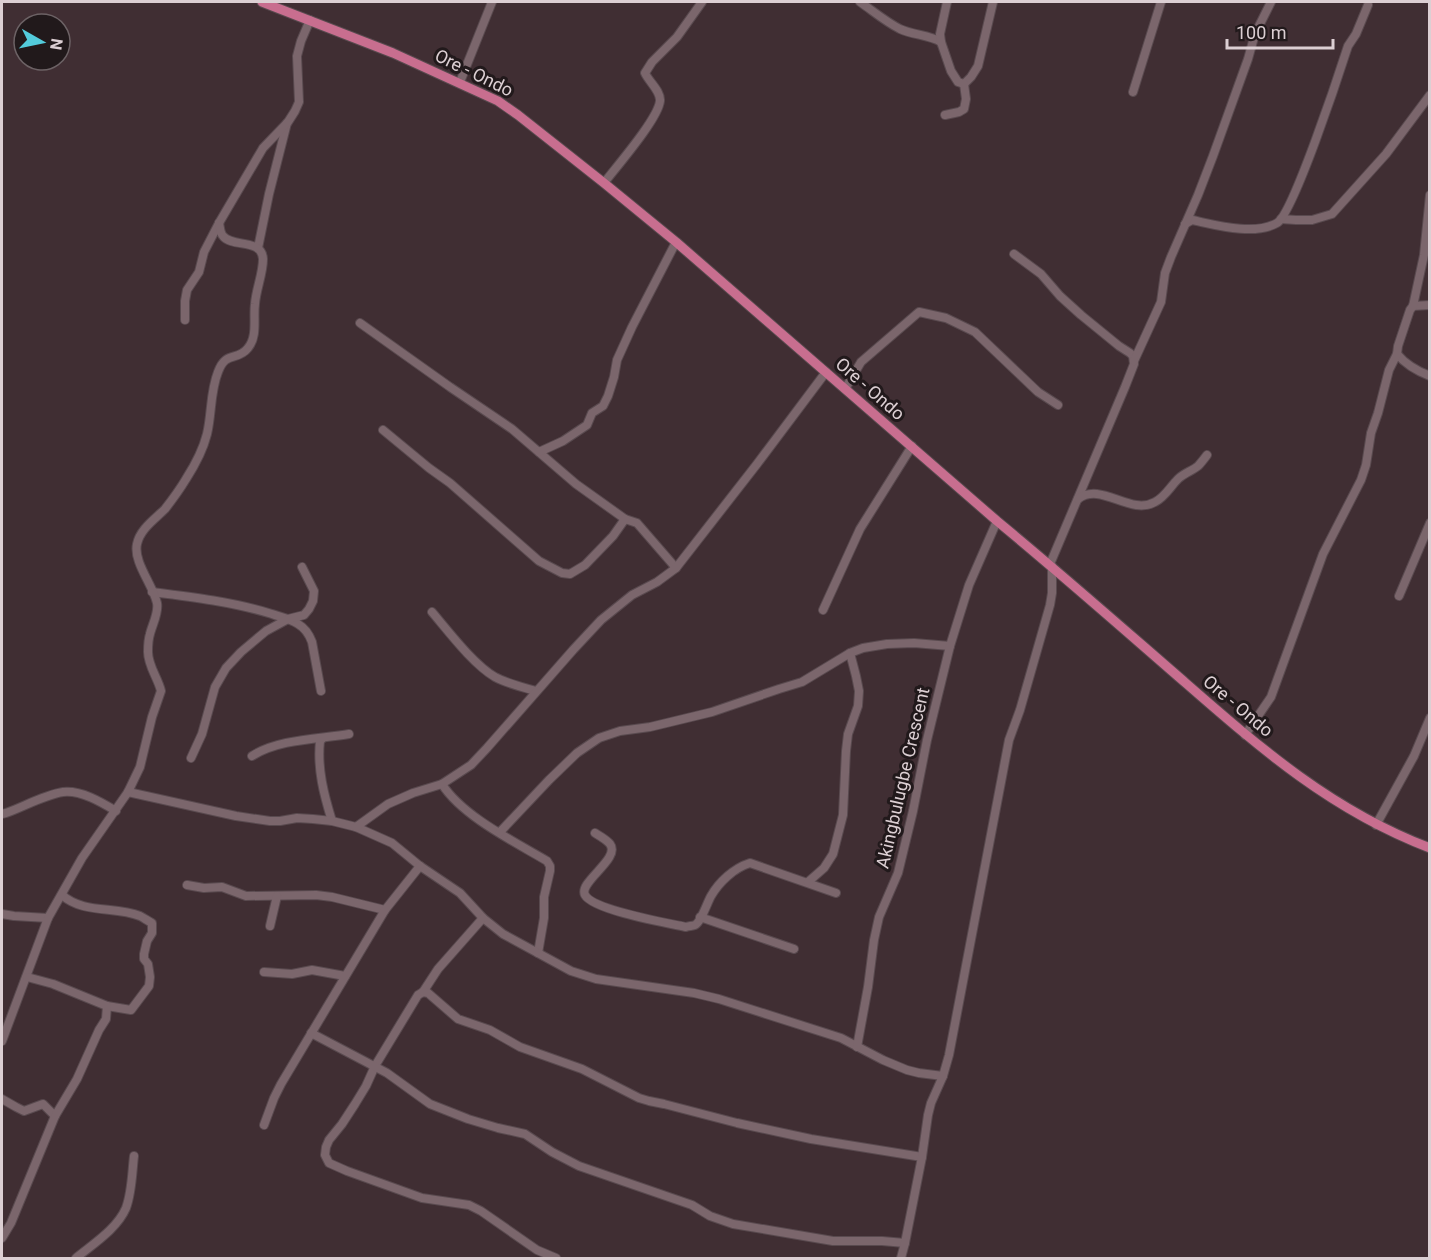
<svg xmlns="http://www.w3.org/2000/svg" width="1431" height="1260" font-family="Roboto,sans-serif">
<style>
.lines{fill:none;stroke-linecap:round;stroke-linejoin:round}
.minor-casing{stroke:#594a4f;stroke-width:10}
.major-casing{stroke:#594a4f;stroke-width:11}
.minor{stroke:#7b666c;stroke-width:8}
.major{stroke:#c86e8f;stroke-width:9}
.labels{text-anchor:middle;stroke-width:6;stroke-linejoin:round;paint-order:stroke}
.street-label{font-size:18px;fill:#dccfd3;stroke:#21191b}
</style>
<rect width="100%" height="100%" fill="#402e33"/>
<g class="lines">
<defs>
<g id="minor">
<path d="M860 2C873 11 886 22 900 29 913 35 929 35 941 42"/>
<polyline points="460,82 492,2"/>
<polyline points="964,84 971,77 978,66 993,2"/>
<polyline points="1133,92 1161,2"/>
<polyline points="945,115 959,112 964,109 966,99 964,84 958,82 951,71 941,42 940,34 947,2"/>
<path d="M604 183C617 166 658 119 660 101 661 91 649 82 645 73L652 62 677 37 702 2"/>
<polyline points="1281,219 1296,220 1312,220 1332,214 1386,154 1430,95"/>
<path d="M1185 224 1192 220C1216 225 1254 236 1277 223 1293 214 1340 71 1348 46L1356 34 1368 5"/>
<polyline points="258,248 269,194 287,123"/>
<polyline points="1014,254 1041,274 1060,296 1081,315 1119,346 1130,353 1133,356 1134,364 1125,387 1050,564"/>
<polyline points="1413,306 1430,305"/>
<polyline points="185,320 185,301 187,290 199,272 204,252 219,223 263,148 288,122 295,111 299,102 297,56 301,41 310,20"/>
<polyline points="360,323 450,387 512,429 576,484 625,519 637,523 676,568"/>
<path d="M1397 354C1406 365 1417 371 1430 376"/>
<polyline points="1134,361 1161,302 1165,273 1171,257 1198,195 1213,156 1248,59 1255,34 1271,2"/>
<polyline points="845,389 861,362 919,312 946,318 975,332 1038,392 1058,405"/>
<polyline points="383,430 429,468 450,483 539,561 562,573 570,574 585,565 613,536 625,519"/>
<polyline points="539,452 563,441 587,425 592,413 603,406 608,396 614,377 617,360 632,327 676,242"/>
<path d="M1078 499C1101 481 1130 516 1155 502 1165 497 1170 487 1178 479 1184 473 1192 471 1198 466 1201 463 1204 459 1207 455"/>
<path d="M152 592C192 597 233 602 272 614 280 617 291 619 298 624 305 628 309 634 312 642L321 691"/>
<polyline points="1399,596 1430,523"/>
<polyline points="823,610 860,529 912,446"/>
<path d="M432 612C449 632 473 664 495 677 508 684 522 687 536 691"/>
<polyline points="1245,735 1271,697 1323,554 1361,480 1366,465 1371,433 1378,413 1389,370 1397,354 1398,346 1410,310 1413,306 1424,255 1430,195"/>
<path d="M322 739 320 741C317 769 324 795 332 821"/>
<path d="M252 756C278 739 319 739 349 734"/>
<polyline points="191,758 202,734 215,687 226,668 241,652 266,631 288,619 304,615 309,609 313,601 314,591 302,567"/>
<path d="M442 784C462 816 515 842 547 861L550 866V871L544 897V918L538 953"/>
<polyline points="128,792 236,816 270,821 280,821 297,818 313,819 332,821 356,827 392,843 420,866 460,893 483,918 503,934 571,971 596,979 694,993 719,999 841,1038 883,1060 907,1070 919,1073 943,1076"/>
<path d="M2 814 6 813C23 807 44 795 63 792 81 790 101 802 116 811"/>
<polyline points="1376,825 1414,756 1430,718"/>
<polyline points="356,827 388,804 413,793 442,784 471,765 487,748 573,650 601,620 632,595 657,582 676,568 757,464 826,372"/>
<polyline points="500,832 549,780 577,753 599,738 620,731 650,727 712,712 779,689 802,682 850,653 863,648 887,644 914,643 950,646"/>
<path d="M595 833C600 836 607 840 610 844 621 859 578 882 585 895 593 910 667 923 686 927 688 926 693 926 695 925 701 922 707 903 711 896 719 882 734 868 750 863L836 893"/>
<polyline points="808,882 824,868 833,854 843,815 846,751 848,734 858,706 859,691 856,676 850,653"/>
<polyline points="187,885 204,888 222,887 246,896 316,895 332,897 385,910"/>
<path d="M62 895C83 914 115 906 140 916 144 918 148 921 152 923V933L147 941 144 954V959L148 964 150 977 149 986 131 1010 107 1006"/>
<polyline points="2,914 14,916 48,918"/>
<polyline points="700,917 794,949"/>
<polyline points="483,918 438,969 423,992 418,995 375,1066 366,1086 355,1104 342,1124 329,1140 326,1147 325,1155 329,1163 347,1171 422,1198 469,1205 481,1211 537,1250 556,1258"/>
<polyline points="270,926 277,896"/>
<polyline points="264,972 292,974 312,970 345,976"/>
<polyline points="423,992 428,993 458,1019 490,1030 520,1047 582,1069 639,1098 649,1101 664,1104 737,1123 811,1139 922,1157"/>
<polyline points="311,1033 387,1073 430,1104 468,1119 498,1128 525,1134 552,1152 579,1166 692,1205 710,1216 733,1224 833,1241 882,1241 905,1243"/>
<path d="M2 1041 48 918 82 858 128 792 140 767 152 717 161 691C158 678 148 666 148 652 148 646 148 640 150 634 152 625 159 613 157 603 153 585 133 562 137 544 140 529 155 519 165 509 172 500 180 489 186 479 195 465 203 450 207 434 212 413 210 392 218 372 226 350 237 362 248 348 258 336 253 318 255 304 256 289 263 274 263 259 262 238 232 248 223 236 220 233 220 227 219 223"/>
<polyline points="857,1047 868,987 874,940 879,917 898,873 913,811 927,740 950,646 969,585 997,521"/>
<polyline points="2,1099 16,1107 24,1111 43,1104 55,1116"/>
<polyline points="264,1125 274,1098 281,1084 385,910 420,866"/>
<polyline points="2,1238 11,1223 55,1116 77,1079 99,1030 106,1019 107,1006 53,984 27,977"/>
<path d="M76 1258C93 1244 117 1229 126 1208 132 1192 132 1173 134 1156"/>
<polyline points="901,1258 905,1243 922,1157 928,1115 931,1103 943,1076 949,1055 1009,740 1020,710 1050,605 1052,593 1052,566"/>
</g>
<path id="major" d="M262 2 393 53 498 101 518 115 604 183 676 242 997 521C1059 572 1119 625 1180 678 1258 746 1330 810 1430 848"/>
</defs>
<use href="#minor" class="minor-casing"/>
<use href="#major" class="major-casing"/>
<use href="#minor" class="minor"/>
<use href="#major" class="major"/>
</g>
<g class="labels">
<g class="street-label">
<text transform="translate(474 73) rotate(26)" y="6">Ore - Ondo</text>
<text transform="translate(870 389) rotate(41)" y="6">Ore - Ondo</text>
<text transform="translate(1238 706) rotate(40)" y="6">Ore - Ondo</text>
<text transform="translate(903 778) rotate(-77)" y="6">Akingbulugbe Crescent</text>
</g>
</g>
<rect width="1431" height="1260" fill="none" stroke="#dccfd3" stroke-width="6"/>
<g transform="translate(42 42) rotate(99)"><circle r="28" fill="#21191b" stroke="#6c6265" stroke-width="1.5"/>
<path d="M0-4.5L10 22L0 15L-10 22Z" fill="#53cbdb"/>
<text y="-9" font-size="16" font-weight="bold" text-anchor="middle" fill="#dccfd3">N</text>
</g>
<path d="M1227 39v9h106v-9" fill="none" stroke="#dccfd3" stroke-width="3"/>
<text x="1236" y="39" font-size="18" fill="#dccfd3" stroke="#21191b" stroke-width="4.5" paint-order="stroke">100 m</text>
</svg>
